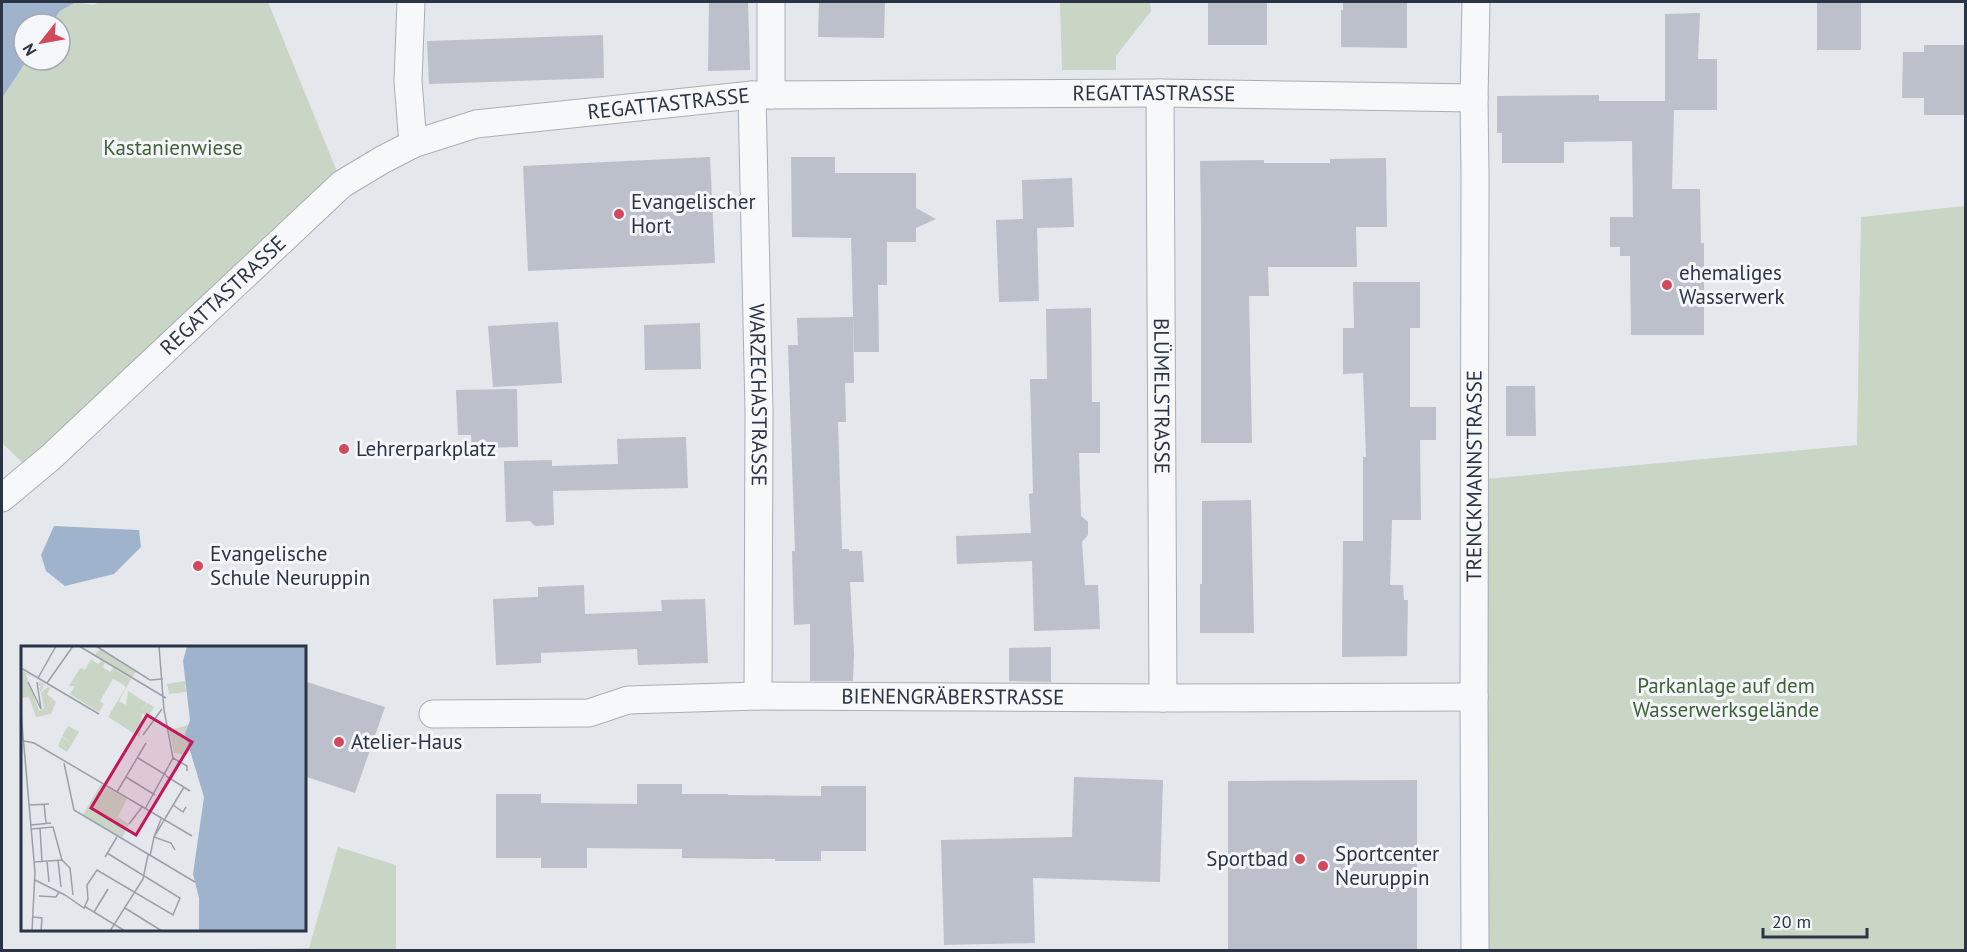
<svg xmlns="http://www.w3.org/2000/svg" width="1967" height="952" font-family="'PT Sans',sans-serif">
<style>
.green{fill:#c9d6c5}
.water{fill:#9fb4cc}
.building{fill:#bbc0ca}
.lines{fill:none;stroke-linecap:round;stroke-linejoin:round}
.minor-casing{stroke:#a9aeb7;stroke-width:29}
.minor{stroke:#f7f8fa;stroke-width:27}
.poi-dot{fill:#d1495b;stroke:#f4f6f9;stroke-width:2}
.labels{text-anchor:middle;stroke-width:6;stroke-linejoin:round;paint-order:stroke}
.street-label{font-size:21px;fill:#2b3445;stroke:#f4f6f9}
.park-label{font-size:21px;fill:#3f6138;stroke:#f4f6f9}
.poi-label{font-size:21px;fill:#2b3445;stroke:#f4f6f9;text-anchor:start}
.inset-road{fill:none;stroke:#9a9fa9;stroke-width:1.5}
.view{fill:#c2185b;fill-opacity:0.15;stroke:#c2185b;stroke-width:3}
.inset-edge{fill:none;stroke:#2b3445;stroke-width:3}
</style>
<rect width="100%" height="100%" fill="#e4e7ec"/>
<g class="green">
<polygon points="76,2 93,5 100,2 268,2 342,184 32,472 2,443 2,98 27,60 60,60 60,24 51,24 60,11"/>
<polygon points="1060,2 1150,2 1151,11 1116,56 1116,70 1062,70"/>
<polygon points="1965,206 1965,950 1489,950 1485,479 1857,445 1861,217"/>
<polygon points="338,847 396,865 396,950 188,950 309,948"/>
</g>
<g class="water">
<polygon points="2,2 76,2 60,11 51,24 24,24 24,60 27,60 2,98"/>
<polygon points="54,526 139,530 141,547 114,574 65,586 46,571 41,555"/>
</g>
<g class="building">
<polygon points="709,2 748,2 750,70 708,71"/>
<polygon points="819,2 885,2 884,38 818,37"/>
<rect x="1208" y="2" width="59" height="43"/>
<polygon points="1343,2 1407,2 1407,48 1341,47 1341,10 1343,10"/>
<rect x="1817" y="2" width="44" height="48"/>
<polygon points="1700,13 1698,59 1717,59 1717,110 1674,110 1672,189 1700,189 1701,243 1704,243 1704,335 1631,335 1630,256 1620,256 1620,247 1610,247 1610,217 1633,217 1632,141 1564,142 1564,163 1502,163 1502,133 1497,133 1497,96 1599,95 1599,101 1665,101 1665,14"/>
<polygon points="603,35 604,78 429,84 427,41"/>
<polygon points="1924,45 1965,45 1965,115 1924,115 1924,98 1902,98 1903,52 1924,52"/>
<polygon points="710,157 715,263 528,271 523,166"/>
<polygon points="791,157 835,157 835,173 916,173 916,208 936,219 916,228 916,242 887,242 887,285 878,285 879,352 854,352 851,238 792,237"/>
<polygon points="1386,158 1387,227 1356,227 1357,267 1268,267 1269,296 1249,296 1252,443 1201,443 1201,220 1200,161 1264,160 1264,163 1330,163 1330,159"/>
<polygon points="1072,178 1074,227 1037,228 1039,301 999,302 996,220 1023,219 1022,180"/>
<polygon points="1353,282 1420,282 1420,328 1410,328 1410,407 1436,407 1436,440 1420,440 1421,520 1392,520 1390,585 1403,585 1404,600 1408,600 1407,656 1342,657 1343,541 1363,541 1363,457 1366,457 1363,373 1343,374 1343,328 1354,328"/>
<polygon points="1091,308 1092,402 1100,402 1100,453 1079,453 1081,516 1088,522 1088,535 1082,542 1085,585 1098,585 1100,629 1034,631 1032,561 957,564 956,536 1031,533 1029,494 1033,493 1030,379 1047,379 1046,309"/>
<polygon points="853,317 854,383 845,383 846,422 838,422 842,549 849,549 849,551 862,551 864,582 850,582 854,654 853,681 810,681 810,624 794,625 792,551 795,551 788,345 798,345 797,318"/>
<polygon points="558,322 562,383 493,387 488,326"/>
<polygon points="700,323 701,369 645,370 644,325"/>
<polygon points="1506,386 1535,386 1536,436 1506,436"/>
<polygon points="517,389 518,447 472,448 471,435 458,435 456,390"/>
<polygon points="686,437 688,488 553,491 554,525 535,526 530,521 506,522 504,461 552,460 552,466 618,464 617,439"/>
<polygon points="1251,500 1254,633 1200,633 1200,584 1202,584 1202,501"/>
<polygon points="584,585 585,614 662,611 661,600 705,599 708,663 638,665 637,649 541,653 541,663 496,665 493,599 538,597 538,587"/>
<polygon points="1051,647 1051,682 1009,681 1009,648"/>
<polygon points="304,681 385,707 355,793 304,776"/>
<polygon points="1074,777 1163,780 1160,882 1033,878 1035,943 944,945 941,840 1072,837"/>
<polygon points="1417,780 1417,951 1228,951 1228,781"/>
<polygon points="637,784 682,784 682,794 728,794 728,795 821,796 821,786 866,786 866,851 821,851 821,861 775,861 775,859 682,858 682,849 587,848 587,868 541,868 541,858 496,858 496,794 541,794 541,803 637,804"/>
</g>
<g class="lines">
<defs>
<g id="minor">
<polyline points="411,2 408,81 413,144"/>
<path id="s1" d="M1160 93 1163 698"/>
<path id="s2" d="M752 95 759 411 758 696"/>
<polyline points="771,95 771,2"/>
<path id="s3" d="M2 498 51 457 342 184 382 160 413 144 476 124 752 95 1160 93 1474 98"/>
<path id="s4" d="M433 714 589 713 628 700 758 696 1163 698 1474 697"/>
<path id="s5" d="M1475 950 1474 697 1475 175 1474 98 1476 2"/>
</g>
</defs>
<use href="#minor" class="minor-casing"/>
<use href="#minor" class="minor"/>
</g>
<g class="poi-dot">
<circle cx="619" cy="214" r="6"/>
<circle cx="1667" cy="285" r="6"/>
<circle cx="344" cy="449" r="6"/>
<circle cx="198" cy="566" r="6"/>
<circle cx="339" cy="742" r="6"/>
<circle cx="1300" cy="859" r="6"/>
<circle cx="1323" cy="866" r="6"/>
</g>
<g class="labels">
<g class="street-label">
<text dy="7" stroke="none"><textPath href="#s3" startOffset="1290">REGATTASTRASSE</textPath></text>
<text dy="7" stroke="none"><textPath href="#s3" startOffset="804">REGATTASTRASSE</textPath></text>
<text dy="7" stroke="none"><textPath href="#s3" startOffset="300">REGATTASTRASSE</textPath></text>
<text dy="7" stroke="none"><textPath href="#s2" startOffset="300">WARZECHASTRASSE</textPath></text>
<text dy="7" stroke="none"><textPath href="#s1" startOffset="303">BLÜMELSTRASSE</textPath></text>
<text dy="7" stroke="none"><textPath href="#s5" startOffset="474">TRENCKMANNSTRASSE</textPath></text>
<text dy="7" stroke="none"><textPath href="#s4" startOffset="522">BIENENGRÄBERSTRASSE</textPath></text>
</g>
<g class="park-label">
<text x="173" y="155">Kastanienwiese</text>
<text x="1726" y="693">Parkanlage auf dem<tspan x="1726" dy="24">Wasserwerksgelände</tspan></text>
</g>
<g class="poi-label">
<text x="631" y="209">Evangelischer<tspan x="631" dy="24">Hort</tspan></text>
<text x="1679" y="280">ehemaliges<tspan x="1679" dy="24">Wasserwerk</tspan></text>
<text x="356" y="456">Lehrerparkplatz</text>
<text x="210" y="561">Evangelische<tspan x="210" dy="24">Schule Neuruppin</tspan></text>
<text x="351" y="749">Atelier-Haus</text>
<text x="1335" y="861">Sportcenter<tspan x="1335" dy="24">Neuruppin</tspan></text>
<text x="1288" y="866" text-anchor="end">Sportbad</text>
</g>
</g>
<g transform="translate(21 646)">
<rect width="285" height="285" fill="#e4e7ec"/>
<path d="M79 3 115 26 111 31 74 9ZM70 13 77 18 80 15 84 17 82 21 89 26 92 22 110 33 98 55 105 59 107 45 126 57 120 65 127 57 133 61 128 69 121 68 119 91 87 71 105 41 98 36 92 33 79 55 83 58 78 66 49 48 54 40H48L59 22 64 24ZM0 24 29 42 26 48 35 56 30 68 15 71 8 51 1 52ZM5 28 18 35 17 40 22 38 18 42 20 46 23 39 27 41 20 47 23 62 18 65ZM164 35 165 46 148 48 146 38ZM168 79 169 105 166 109 153 107 148 84ZM47 80 58 86 46 106 37 100 41 91 51 97 41 90ZM80 138 106 153 97 171 108 178 101 192 62 169Z" fill="#c9d6c5" fill-rule="evenodd"/>
<path d="M166 0H285V285H178V252L172 228 183 151 164 88 169 74 162 15Z" fill="#9fb4cc"/>
<path class="inset-road" d="M58 0 145 52M75 0 129 34 142 33M0 22 78 68M17 32 35 0M7 36 20 63 16 36M26 37 52 0M0 67 14 226 11 285M122 89 141 63M3 95 13 97 171 190M117 112 145 129M152 112 166 120V125M43 117 53 164 174 236M145 130 169 145M105 131 134 149M96 146 125 97M23 158 25 177M8 159 28 158M152 159 162 166 165 161M124 163 152 112 143 64 138 0M140 173 133 191 163 141M108 178 121 161M10 179 30 177M19 182 21 216M10 183 32 181 41 214 49 222 52 249M129 210 133 191 150 197 154 204M84 211 96 191M37 214 40 241M26 215 28 236M13 216 41 214M14 234 44 249M44 249 63 262 67 253 66 239 76 224 152 269 159 252 86 207M18 250 35 251 38 246M63 260 104 285M104 262 141 285M73 266 87 243M12 271 21 272 20 285M89 285 122 233 127 209"/>
<path class="view" d="M126 69 171 96 115 189 70 162Z"/>
<rect width="285" height="285" class="inset-edge"/>
</g>
<rect width="1967" height="952" fill="none" stroke="#2b3445" stroke-width="6"/>
<g transform="translate(42 42) rotate(239)"><circle r="28" fill="#f4f6f9" stroke="#a4a8b1" stroke-width="1.5"/>
<path d="M0-4.5L10 22L0 15L-10 22Z" fill="#d1495b"/>
<text y="-9" font-size="16" font-weight="bold" text-anchor="middle" fill="#2b3445">N</text>
</g>
<path d="M1763 928v9h104v-9" fill="none" stroke="#2b3445" stroke-width="3"/>
<text x="1772" y="928" font-size="18" fill="#2b3445" stroke="#f4f6f9" stroke-width="4.5" paint-order="stroke">20 m</text>
</svg>
